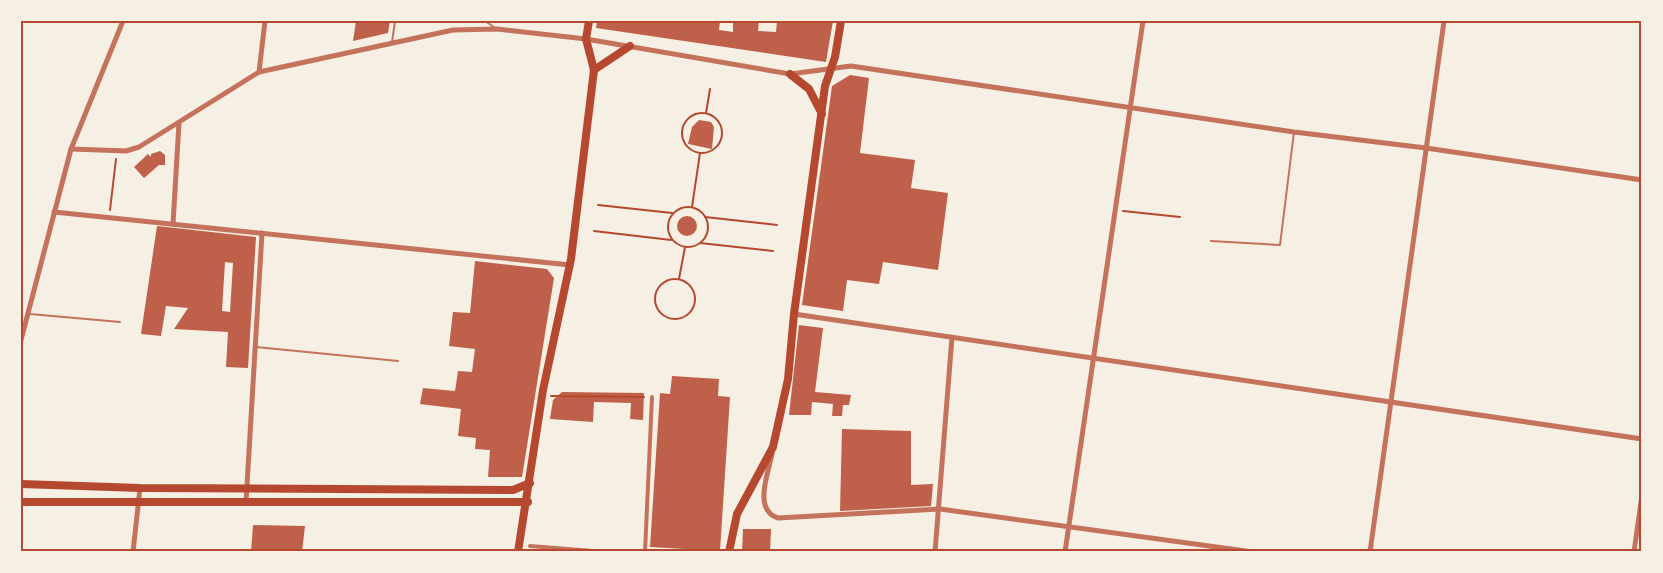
<svg xmlns="http://www.w3.org/2000/svg" width="1663" height="573" font-family="Manrope,sans-serif">
<style>
.building{fill:#bf614a;fill-rule:evenodd}
.lines{fill:none;stroke-linecap:round;stroke-linejoin:round}
.path{stroke:#b5482f;stroke-width:2}
.service{stroke:#c5725c;stroke-width:2}
.pedestrian{stroke:#c5725c;stroke-width:4}
.minor{stroke:#c5725c;stroke-width:5}
.primary{stroke:#b5482f;stroke-width:8}
.neatline{fill:none;stroke:#b5482f;stroke-width:2}
</style>
<rect width="100%" height="100%" fill="#f6efe4"/>
<g class="building">
<polygon points="356,21 390,21 388,33 353,41"/>
<polygon points="597,21 720,21 719,30 733,32 733,21 759,21 758,31 776,32 777,21 833,21 826,62 596,28"/>
<polygon points="850,75 869,78 860,153 915,160 911,188 948,193 938,270 883,262 879,284 847,280 843,311 802,305 832,86"/>
<polygon points="699,120 711,122 714,127 712,149 688,144 692,127"/>
<polygon points="160,151 165,155 165,165 159,165 144,178 134,167 148,154 151,157 151,154"/>
<circle cx="687" cy="226" r="10"/>
<path d="M157 226 256 237 248 368 226 367 228 332 174 329 188 308 166 306 161 336 141 334ZM225 262 233 263 230 312 222 311Z"/>
<polygon points="475,261 547,269 554,278 522,477 488,477 490,450 475,449 476,438 458,436 461,409 420,404 423,388 455,391 458,371 472,372 475,349 449,346 453,312 470,313"/>
<polygon points="799,325 823,328 815,392 851,395 849,405 843,405 842,416 832,416 833,404 812,402 811,415 789,415"/>
<polygon points="672,376 719,379 718,396 730,397 720,551 650,547 660,393 670,394"/>
<polygon points="562,392 644,393 643,420 630,419 631,403 594,402 593,422 550,419 553,400"/>
<polygon points="842,429 911,431 911,485 933,484 931,506 840,511"/>
<polygon points="253,525 305,526 302,552 251,552"/>
<polygon points="743,529 771,529 770,552 742,552"/>
</g>
<g class="lines">
<g class="path">
<polyline points="706,113 710,89"/>
<circle cx="702" cy="133" r="20"/>
<polyline points="598,205 672,213"/>
<polyline points="692,207 700,153"/>
<circle cx="688" cy="227" r="20"/>
<polyline points="110,210 116,159"/>
<polyline points="1123,211 1180,217"/>
<polyline points="705,217 777,225"/>
<polyline points="594,231 671,240"/>
<polyline points="700,243 773,251"/>
<polyline points="679,279 685,247"/>
<circle cx="675" cy="299" r="20"/>
<polyline points="551,396 644,397"/>
</g>
<g class="service">
<polyline points="485,21 494,27"/>
<polyline points="392,42 395,21"/>
<polyline points="1211,241 1280,245 1294,132"/>
<polyline points="30,314 120,322"/>
<polyline points="256,347 398,361"/>
</g>
<g class="pedestrian">
<polyline points="530,546 606,552"/>
<polyline points="645,552 652,397"/>
</g>
<g class="minor">
<polyline points="259,72 265,21"/>
<polyline points="71,149 126,151 139,147 259,72 453,30 497,29 586,39 790,74 851,66 1294,132 1426,148 1642,180"/>
<polyline points="54,212 570,265"/>
<polyline points="173,224 179,123"/>
<polyline points="794,314 1642,439"/>
<polyline points="21,340 71,149 123,21"/>
<path d="M772 454C768 474 753 510 778 518L940 509 1253 552"/>
<polyline points="246,502 262,233"/>
<polyline points="133,552 140,488"/>
<polyline points="935,552 952,337"/>
<polyline points="1065,552 1143,21"/>
<polyline points="1370,552 1444,21"/>
<polyline points="1634,552 1642,495"/>
</g>
<g class="primary">
<polyline points="594,70 630,46"/>
<polyline points="790,74 809,89 822,114"/>
<polyline points="21,484 140,488 513,490 530,483"/>
<polyline points="21,502 528,502"/>
<polyline points="518,552 543,390 571,259 594,70 586,39 589,21"/>
<polyline points="729,552 737,514 773,447 788,379 794,314 825,86 835,57 841,21"/>
</g>
</g>
<rect width="1663" height="573" fill="none" stroke="#f6efe4" stroke-width="45"/>
<rect x="22" y="22" width="1618" height="528" class="neatline"/>
</svg>
